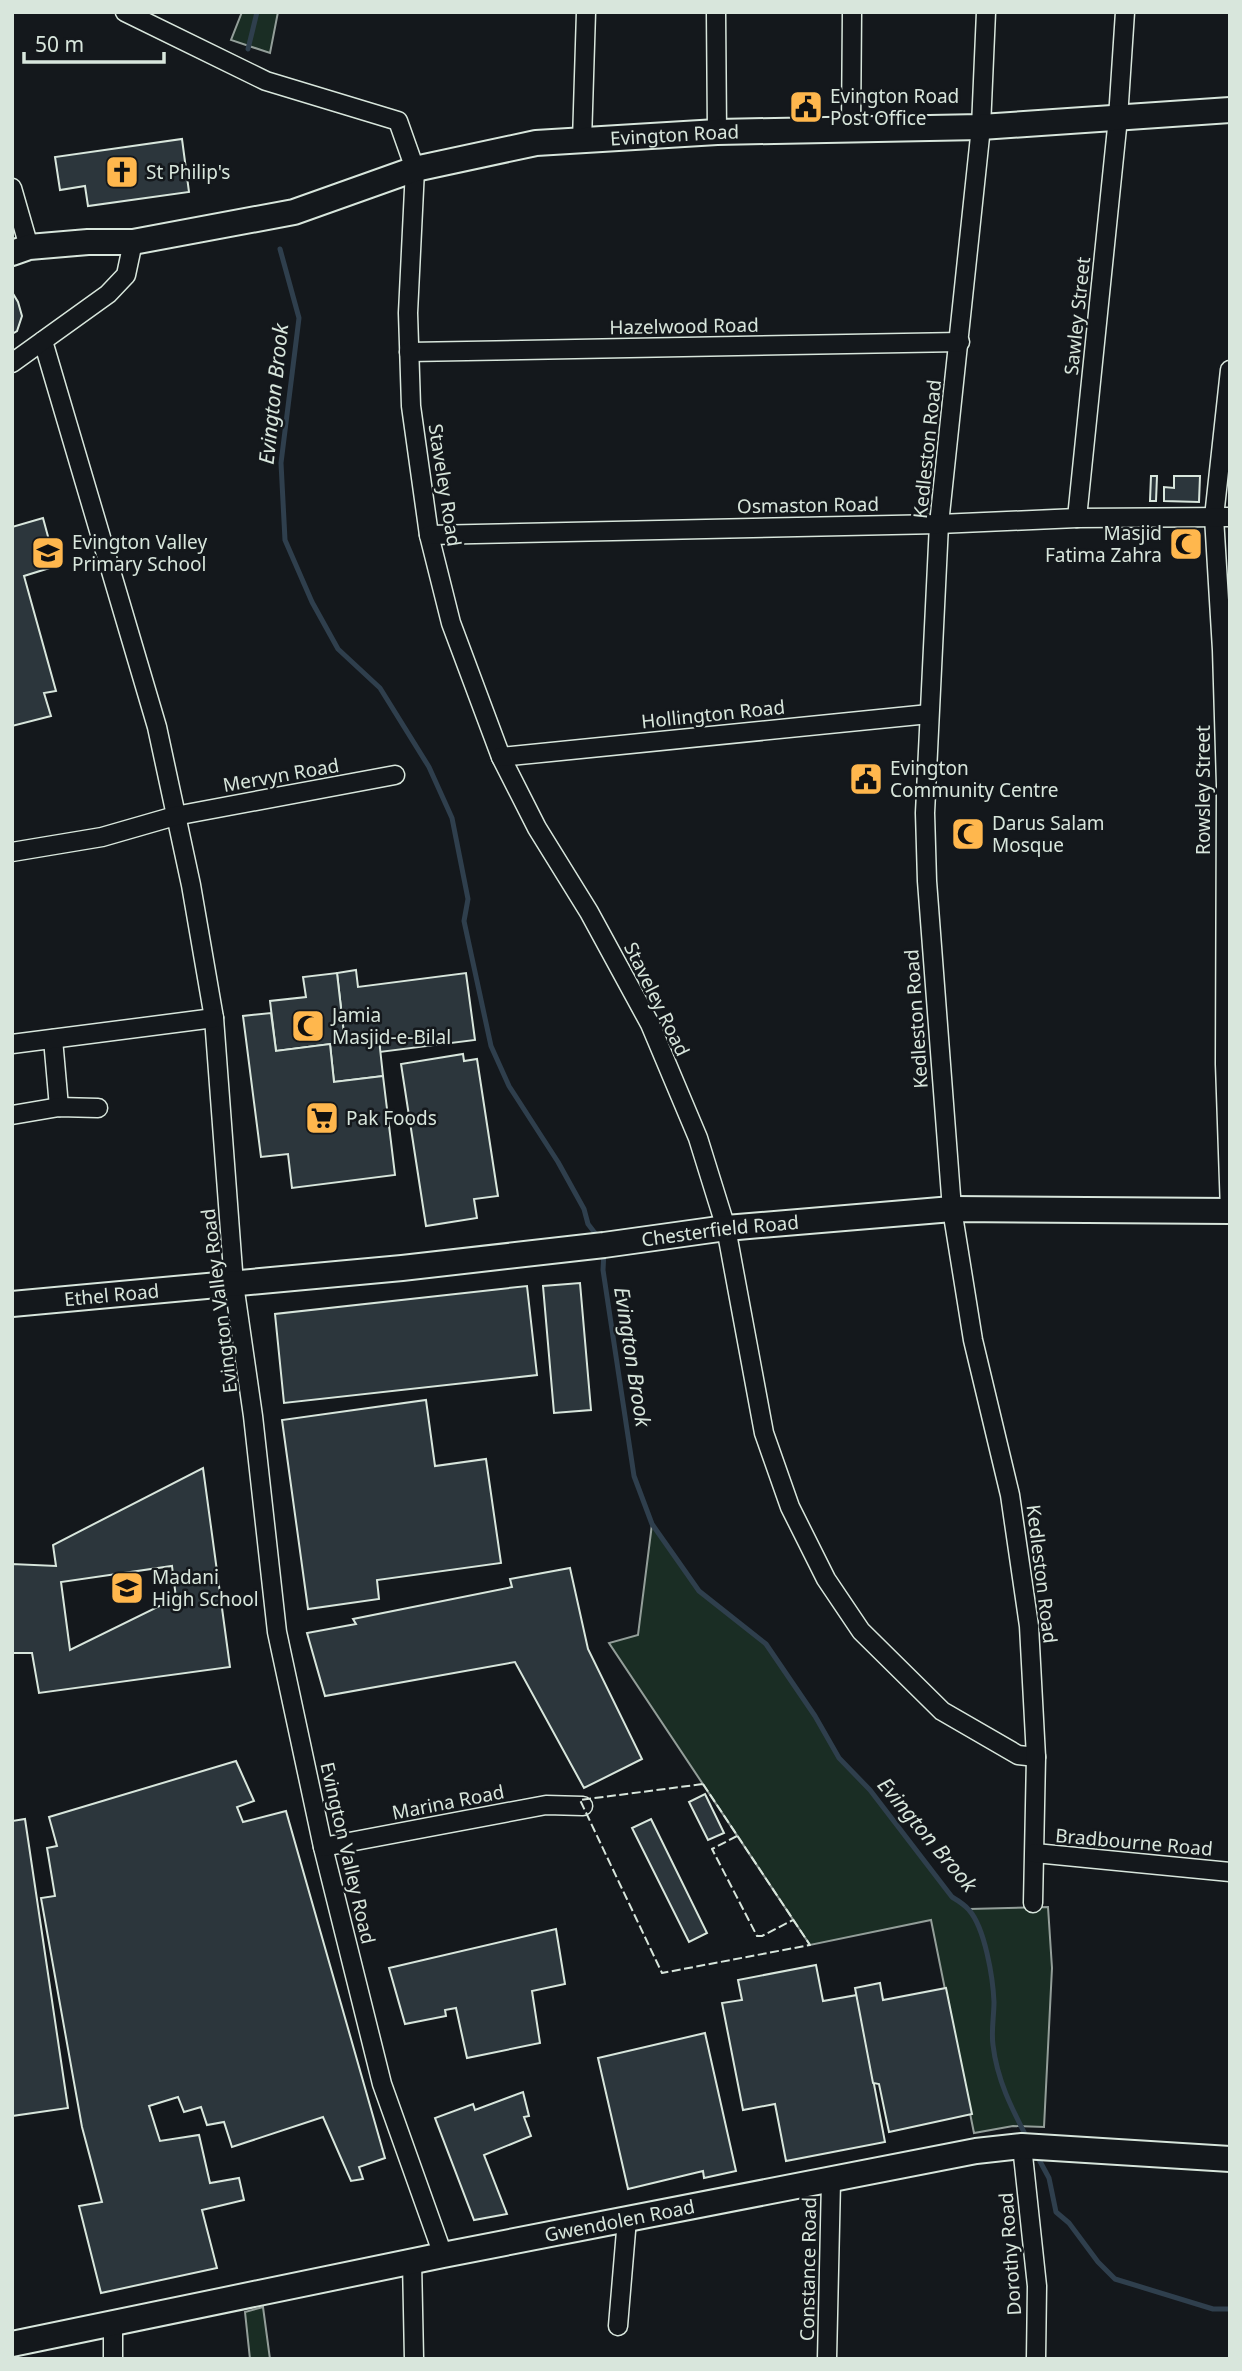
<svg xmlns="http://www.w3.org/2000/svg" width="1242" height="2371" font-family="'Noto Sans',sans-serif">
<style>
.green{fill:#1a2d24;stroke:#939e99;stroke-width:2}
.lines{fill:none;stroke-linecap:round;stroke-linejoin:round}
.stream{stroke:#2f3f4d;stroke-width:5}
.building{fill:#2c363c;stroke:#d8e6dc;stroke-width:2;fill-rule:evenodd}
.street-casing{stroke:#d8e6dc;stroke-width:21}
.secondary-casing{stroke:#d8e6dc;stroke-width:28}
.street{stroke:#14181c;stroke-width:18}
.secondary{stroke:#14181c;stroke-width:24}
.fence{stroke:#d8e6dc;stroke-width:2;stroke-dasharray:9 3.5;stroke-linecap:butt}
.labels{text-anchor:middle;stroke-width:5;stroke-linejoin:round;paint-order:stroke}
.poi-label{font-size:19px;fill:#d8e6dc;stroke:#14181c;text-anchor:start}
.street-label{font-size:19px;fill:#d8e6dc;stroke:#14181c}
.water-label{font-size:21px;font-style:italic;fill:#d8e6dc;stroke:#14181c}
</style>
<rect width="100%" height="100%" fill="#14181c"/>
<g class="green">
<polygon points="242,12 278,12 270,53 231,40"/>
<polygon points="652,1524 699,1591 766,1644 815,1716 839,1758 870,1790 952,1897 969,1909 1048,1907 1052,1968 1044,2127 1013,2126 974,2133 931,1920 810,1945 609,1643 638,1635"/>
<polygon points="263,2307 270,2359 250,2359 245,2312"/>
</g>
<g class="lines">
<g class="stream">
<polyline points="248,49 257,12"/>
<polyline points="280,249 299,318 281,463 285,540 312,602 338,649 380,688 429,767 452,818 468,899 464,921 491,1046 509,1086 558,1162 584,1209 588,1224 598,1237"/>
<path d="M604 1251 603 1270 634 1476 652 1524 699 1591 766 1644 815 1716 839 1758 870 1790 952 1897C957 1900 965 1905 969 1910 985 1928 993 1978 994 2002 994 2016 991 2031 993 2045 997 2080 1012 2109 1028 2140"/>
<polyline points="1036,2154 1049,2178 1056,2212 1069,2223 1098,2262 1115,2279 1213,2309 1230,2309"/>
</g>
</g>
<g class="building">
<polygon points="182,139 189,192 88,206 85,186 60,190 55,157"/>
<polygon points="12,292 18,302 22,316 17,331 12,334"/>
<polygon points="1151,476 1157,476 1156,501 1150,501"/>
<polygon points="1174,476 1200,476 1199,502 1164,501 1164,487 1174,488"/>
<polygon points="43,518 56,566 24,576 56,691 44,693 51,716 12,726 12,527"/>
<polygon points="982,826 982,840 955,842 955,828"/>
<polygon points="356,970 358,987 466,973 475,1040 380,1052 379,1039 345,1043 337,973"/>
<polygon points="337,973 345,1043 379,1039 383,1076 334,1082 330,1044 276,1051 270,1001 306,997 303,977"/>
<polygon points="271,1013 276,1051 330,1044 334,1082 383,1076 395,1175 292,1188 288,1154 261,1157 243,1016"/>
<polygon points="463,1054 464,1061 477,1059 498,1196 474,1199 477,1218 426,1226 401,1064"/>
<polygon points="580,1283 591,1410 554,1413 543,1286"/>
<polygon points="527,1286 537,1375 284,1403 275,1314"/>
<polygon points="426,1400 435,1466 486,1459 501,1563 377,1580 379,1599 308,1609 282,1420"/>
<path d="M203 1468 230 1667 39 1693 32 1653H12V1564L56 1566 53 1545ZM172 1566 176 1598 70 1650 61 1582Z"/>
<polygon points="570,1568 588,1649 642,1759 584,1788 515,1662 325,1696 307,1633 356,1624 353,1619 512,1587 510,1579"/>
<polygon points="236,1761 254,1801 237,1807 243,1822 286,1811 385,2158 359,2167 363,2179 351,2181 323,2117 232,2147 224,2122 207,2125 201,2107 184,2112 178,2097 149,2106 160,2141 199,2135 210,2183 239,2178 244,2200 202,2210 217,2268 101,2293 79,2206 102,2202 82,2127 41,1898 55,1896 47,1848 57,1846 49,1817"/>
<polygon points="705,1794 724,1833 708,1840 689,1802"/>
<polygon points="25,1819 68,2108 12,2116 12,1821"/>
<polygon points="651,1819 707,1933 689,1942 632,1828"/>
<polygon points="556,1929 565,1984 532,1991 540,2043 467,2058 456,2008 445,2010 446,2016 405,2024 389,1968"/>
<polygon points="816,1965 823,2001 857,1995 885,2142 786,2161 775,2104 743,2110 722,2003 742,2000 738,1980"/>
<polygon points="880,1983 883,2000 946,1988 972,2114 889,2132 879,2084 873,2083 855,1988"/>
<polygon points="705,2033 736,2171 704,2178 703,2171 628,2189 598,2058"/>
<polygon points="523,2092 529,2116 524,2117 531,2136 484,2155 507,2214 474,2220 435,2118 473,2104 475,2110"/>
</g>
<g class="lines">
<defs>
<g id="street">
<polyline points="125,12 266,81 398,121 415,169 408,313 411,406 429,535 451,623 501,757 537,828 589,912 650,1024 698,1138 726,1228 764,1433 790,1507 826,1579 861,1631 942,1711 1018,1755 1036,1757"/>
<polyline points="716,12 717,132"/>
<polyline points="986,12 981,127 939,524 925,813 927,881 952,1209 973,1340 1010,1495 1029,1626 1036,1757 1033,1903"/>
<polyline points="851,129 852,12"/>
<polyline points="582,141 586,12"/>
<polyline points="12,188 29,247"/>
<polyline points="43,341 157,727 191,885 214,1018 234,1284 253,1416 277,1632 323,1847 382,2084 443,2255"/>
<polyline points="409,352 960,342"/>
<polyline points="12,363 108,294 126,275 133,242"/>
<polyline points="1230,370 1214,517 1222,650 1226,785 1225,1064 1230,1212"/>
<polyline points="1077,518 1118,118 1125,12"/>
<polyline points="429,535 939,524 1077,518 1230,517"/>
<polyline points="501,757 929,714"/>
<polyline points="12,852 102,837 175,816 395,775"/>
<polyline points="53,1039 59,1107"/>
<polyline points="12,1044 214,1018"/>
<polyline points="12,1115 59,1107 98,1108"/>
<polyline points="323,1847 546,1805 583,1806"/>
<polyline points="1035,1853 1230,1872"/>
<polyline points="1022,2146 1037,2286 1036,2359"/>
<polyline points="412,2261 414,2359"/>
<polyline points="618,2326 627,2219"/>
<polyline points="113,2359 113,2325"/>
<polyline points="827,2359 831,2181"/>
</g>
<g id="secondary">
<path id="s1" d="M12 253 29 247 88 242H133L294 212 415 169 536 143 717 132 981 127 1230 110"/>
<path id="s2" d="M12 1304 402 1268 604 1245 726 1228 952 1209 1230 1211"/>
<path id="s3" d="M12 2344 443 2255 976 2151 1022 2146 1230 2159"/>
</g>
</defs>
<use href="#street" class="street-casing"/>
<use href="#secondary" class="secondary-casing"/>
<use href="#street" class="street"/>
<use href="#secondary" class="secondary"/>
<g class="fence">
<polygon points="703,1784 810,1945 662,1973 580,1800"/>
<polyline points="737,1836 712,1849 757,1936 762,1936 793,1920"/>
</g>
</g>
<defs>
<symbol id="civic-square" viewBox="-11 -11 22 22"><rect x="-9" y="-9" width="18" height="18" rx="4" fill="#ffb74d" stroke="#14181c"/><path d="M-.6-6.5H3V-4.5H.6V-3L4-1V1h2V6H-6V1h2V-1L-.6-3ZM-1.2 2.5V6h2.4V2.5Z" fill="#111"/></symbol>
<symbol id="church-square" viewBox="-11 -11 22 22"><rect x="-9" y="-9" width="18" height="18" rx="4" fill="#ffb74d" stroke="#14181c"/><path d="M-1.2-6h2.4v3.5h3.3v2.4h-3.3V6h-2.4V-.1h-3.3v-2.4h3.3Z" fill="#111"/></symbol>
<symbol id="mosque-square" viewBox="-11 -11 22 22"><rect x="-9" y="-9" width="18" height="18" rx="4" fill="#ffb74d" stroke="#14181c"/><path d="M3.5-4.9A6 6 0 1 0 3.5 4.9A5 5 0 1 1 3.5-4.9Z" fill="#111"/></symbol>
<symbol id="school-square" viewBox="-11 -11 22 22"><rect x="-9" y="-9" width="18" height="18" rx="4" fill="#ffb74d" stroke="#14181c"/><path d="M0-5L7-2L0 1L-7-2ZM-4 1L0 2.5L4 1V4Q0 6-4 4Z" fill="#111"/></symbol>
<symbol id="supermarket-square" viewBox="-11 -11 22 22"><rect x="-9" y="-9" width="18" height="18" rx="4" fill="#ffb74d" stroke="#14181c"/><path d="M-6-5.5h2.5l.6 2H6L4.5 2H-2.5L-4.4-4H-6ZM-1.5 3.2a1.3 1.3 0 1 0 .1 0ZM3 3.2a1.3 1.3 0 1 0 .1 0Z" fill="#111"/></symbol>
</defs>
<g fill-rule="evenodd">
<use href="#civic-square" x="787" y="88" width="38" height="38"/>
<use href="#church-square" x="103" y="153" width="38" height="38"/>
<use href="#mosque-square" x="1167" y="525" width="38" height="38"/>
<use href="#school-square" x="29" y="534" width="38" height="38"/>
<use href="#civic-square" x="847" y="760" width="38" height="38"/>
<use href="#mosque-square" x="949" y="815" width="38" height="38"/>
<use href="#mosque-square" x="289" y="1007" width="38" height="38"/>
<use href="#supermarket-square" x="303" y="1099" width="38" height="38"/>
<use href="#school-square" x="108" y="1569" width="38" height="38"/>
</g>
<g class="labels">
<g class="poi-label">
<text x="830" y="103">Evington Road<tspan x="830" dy="22">Post Office</tspan></text>
<text x="146" y="179">St Philip's</text>
<text x="1162" y="540" text-anchor="end">Masjid<tspan x="1162" dy="22">Fatima Zahra</tspan></text>
<text x="72" y="549">Evington Valley<tspan x="72" dy="22">Primary School</tspan></text>
<text x="890" y="775">Evington<tspan x="890" dy="22">Community Centre</tspan></text>
<text x="992" y="830">Darus Salam<tspan x="992" dy="22">Mosque</tspan></text>
<text x="332" y="1022">Jamia<tspan x="332" dy="22">Masjid-e-Bilal</tspan></text>
<text x="346" y="1125">Pak Foods</text>
<text x="152" y="1584">Madani<tspan x="152" dy="22">High School</tspan></text>
</g>
<g class="street-label">
<text dy="7" stroke="none"><textPath href="#s1" startOffset="677">Evington Road</textPath></text>
<text transform="translate(1077 316) rotate(-84)" y="7">Sawley Street</text>
<text transform="translate(684 326) rotate(-1)" y="7">Hazelwood Road</text>
<text transform="translate(927 449) rotate(-84)" y="7">Kedleston Road</text>
<text transform="translate(445 485) rotate(81)" y="7">Staveley Road</text>
<text transform="translate(808 505) rotate(-1)" y="7">Osmaston Road</text>
<text transform="translate(713 714) rotate(-6)" y="7">Hollington Road</text>
<text transform="translate(281 775) rotate(-10)" y="7">Mervyn Road</text>
<text transform="translate(1203 790) rotate(-90)" y="7">Rowsley Street</text>
<text transform="translate(657 999) rotate(64)" y="7">Staveley Road</text>
<text transform="translate(916 1019) rotate(-94)" y="7">Kedleston Road</text>
<text dy="7" stroke="none"><textPath href="#s2" startOffset="712">Chesterfield Road</textPath></text>
<text dy="7" stroke="none"><textPath href="#s2" startOffset="100">Ethel Road</textPath></text>
<text transform="translate(219 1301) rotate(-97)" y="7">Evington Valley Road</text>
<text transform="translate(1042 1574) rotate(83)" y="7">Kedleston Road</text>
<text transform="translate(448 1802) rotate(-11)" y="7">Marina Road</text>
<text transform="translate(1134 1842) rotate(5)" y="7">Bradbourne Road</text>
<text transform="translate(348 1853) rotate(77)" y="7">Evington Valley Road</text>
<text dy="7" stroke="none"><textPath href="#s3" startOffset="620">Gwendolen Road</textPath></text>
<text transform="translate(1010 2254) rotate(-94)" y="7">Dorothy Road</text>
<text transform="translate(808 2269) rotate(-89)" y="7">Constance Road</text>
</g>
<g class="water-label">
<text transform="translate(274 394) rotate(-84)" y="7">Evington Brook</text>
<text transform="translate(632 1357) rotate(81)" y="7">Evington Brook</text>
<text transform="translate(927 1835) rotate(50)" y="7">Evington Brook</text>
</g>
</g>
<rect width="1242" height="2371" fill="none" stroke="#d8e6dc" stroke-width="28"/>
<path d="M24 52v10h140v-10" fill="none" stroke="#d8e6dc" stroke-width="3.5"/>
<text x="35" y="52" font-size="21" fill="#d8e6dc" stroke="#14181c" stroke-width="5" paint-order="stroke">50 m</text>
</svg>
